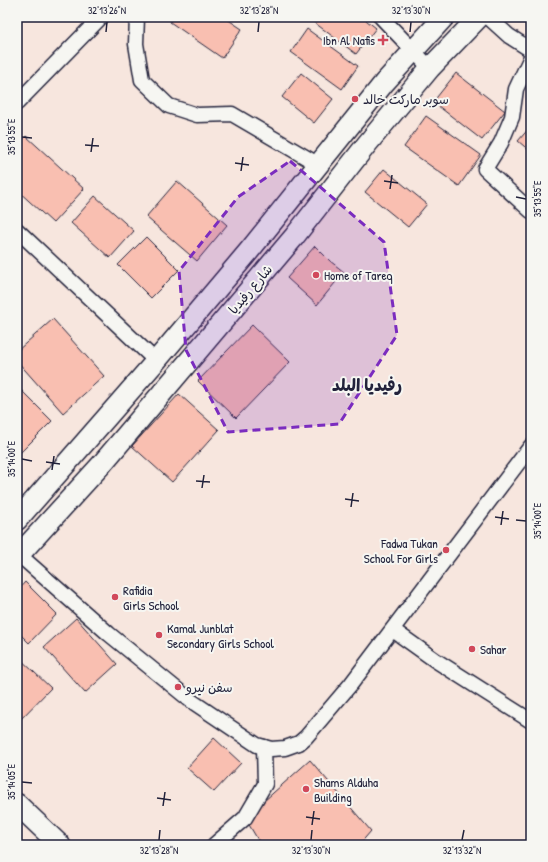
<svg xmlns="http://www.w3.org/2000/svg" width="548" height="862" font-family="'Patrick Hand','Playpen Sans Arabic',sans-serif">
<style>
.building{fill:#f9bfb1;stroke:#22223b}
.lines{fill:none;stroke-linecap:round;stroke-linejoin:round}
.street-casing{stroke:#22223b;stroke-width:17}
.secondary-casing{stroke:#22223b;stroke-width:23}
.street{stroke:#f6f6f2;stroke-width:14}
.secondary{stroke:#f6f6f2;stroke-width:20}
.marked{fill:#7b2cbf;fill-opacity:0.2;stroke:#7b2cbf;stroke-width:3;stroke-dasharray:8 5;stroke-linejoin:round}
.ticks{fill:none;stroke:#22223b;stroke-width:1.5}
.poi-dot{fill:#d1495b;stroke:#f6f6f2;stroke-width:1.5}
.labels{text-anchor:middle;stroke-width:4;stroke-linejoin:round;paint-order:stroke}
.poi-label{font-size:13px;fill:#22223b;stroke:#f6f6f2;text-anchor:start}
.street-label{font-size:13px;fill:#22223b;stroke:#f6f6f2}
.district-label{font-size:17px;font-weight:bold;fill:#22223b;stroke:#f6f6f2}
.neatline{fill:none;stroke:#22223b;stroke-width:1.5}
.ticks-label{font-size:10px;text-anchor:middle;fill:#22223b}
</style>
<rect width="100%" height="100%" fill="#f7e6de"/>
<filter id="ink" filterUnits="userSpaceOnUse"><feTurbulence type="fractalNoise" baseFrequency=".025" numOctaves="2"/><feDisplacementMap in="SourceGraphic" scale="8" xChannelSelector="R" yChannelSelector="G"/><feConvolveMatrix kernelMatrix="1 2 1 2 8 2 1 2 1" color-interpolation-filters="sRGB"/></filter>
<g filter="url(#ink)">
<g class="building">
<polygon points="173,17 224,17 242,29 222,58 170,22"/>
<polygon points="307,17 362,17 376,28 356,54"/>
<polygon points="307,29 358,66 342,89 291,52"/>
<polygon points="301,73 333,99 314,123 282,97"/>
<polygon points="456,73 505,111 482,140 433,102"/>
<polygon points="426,116 481,155 459,186 404,147"/>
<polygon points="531,126 531,152 518,141"/>
<polygon points="26,136 84,189 53,223 17,190 17,146"/>
<polygon points="384,169 427,204 408,227 365,192"/>
<polygon points="177,181 227,225 197,261 146,217"/>
<polygon points="95,196 134,231 110,258 71,223"/>
<polygon points="146,237 179,270 151,298 118,265"/>
<polygon points="315,246 330,261 344,272 317,305 287,278"/>
<polygon points="53,319 104,376 63,413 17,361 17,351"/>
<polygon points="252,325 290,362 236,418 198,381"/>
<polygon points="20,389 52,421 17,456 17,392"/>
<polygon points="179,394 219,430 172,482 132,446"/>
<polygon points="25,582 57,614 29,643 17,631 17,591"/>
<polygon points="76,618 117,664 85,693 44,647"/>
<polygon points="17,656 51,688 17,723"/>
<polygon points="214,738 241,763 214,792 187,768"/>
<polygon points="310,760 371,831 359,845 261,845 245,818"/>
</g>
<g class="lines">
<defs>
<g id="street">
<polyline points="137,17 136,44 142,80 169,106 197,115 232,114 319,165"/>
<polyline points="381,17 430,68"/>
<polyline points="488,17 509,36 531,50"/>
<polyline points="531,57 516,89 512,117 501,143 485,169 531,211"/>
<polyline points="17,103 101,17"/>
<polyline points="17,230 156,361"/>
<polyline points="17,553 109,634 190,700 257,745 271,749 285,748 299,743 306,737 351,684 531,446"/>
<polyline points="393,630 435,660 531,721"/>
<polyline points="214,845 245,818 265,784 264,747"/>
</g>
<g id="secondary">
<polyline points="17,520 156,361 249,251 384,83 444,17"/>
<polyline points="17,557 101,465 294,237 367,144 430,68 479,17"/>
<polyline points="17,804 60,845"/>
</g>
</defs>
<use href="#street" class="street-casing"/>
<use href="#secondary" class="secondary-casing"/>
<use href="#street" class="street"/>
<use href="#secondary" class="secondary"/>
</g>
</g>
<path class="marked" d="M290 161 384 242 397 335 339 424 228 432 186 350 179 271 238 197Z"/>
<path class="ticks" d="M106 32 107 22M258 32 259 22M410 32 411 22M22 137 32 138M85 145 99 146M91 152 93 138M235 163 249 165M241 171 243 157M384 181 398 183M390 189 392 175M516 197 526 199M22 459 32 461M46 462 60 464M52 470 54 456M196 481 210 482M202 488 204 475M345 499 359 501M351 507 353 493M495 517 509 519M516 520 526 521M501 525 503 511M22 782 32 783M157 798 171 800M163 806 165 792M306 817 320 819M312 825 314 811M159 840 160 830M311 840 312 830M462 840 464 830"/>
<g class="poi-dot">
<path d="M381 34h4v4h4v4h-4v4h-4v-4h-4v-4h4z"/>
<circle cx="355" cy="99" r="4"/>
<circle cx="316" cy="275" r="4"/>
<circle cx="446" cy="550" r="4"/>
<circle cx="115" cy="597" r="4"/>
<circle cx="159" cy="635" r="4"/>
<circle cx="472" cy="649" r="4"/>
<circle cx="178" cy="687" r="4"/>
<circle cx="306" cy="789" r="4"/>
</g>
<g class="labels">
<g class="poi-label">
<text x="375" y="45" text-anchor="end">Ibn Al Nafis</text>
<text x="363" y="104">سوبر مارکت خالد</text>
<text x="324" y="280">Home of Tareq</text>
<text x="438" y="548" text-anchor="end">Fadwa Tukan<tspan x="438" dy="15">School For Girls</tspan></text>
<text x="123" y="595">Rafidia<tspan x="123" dy="15">Girls School</tspan></text>
<text x="167" y="633">Kamal Junblat<tspan x="167" dy="15">Secondary Girls School</tspan></text>
<text x="480" y="654">Sahar</text>
<text x="186" y="692">سفن نيرو</text>
<text x="314" y="787">Shams Alduha<tspan x="314" dy="15">Building</tspan></text>
</g>
<g class="street-label">
<text transform="translate(250 289) rotate(-50)" y="5">شارع رفيديا</text>
</g>
<g class="district-label">
<text x="367" y="391">رفيديا البلد</text>
</g>
</g>
<rect width="548" height="862" fill="none" stroke="#f6f6f2" stroke-width="44"/>
<rect x="22" y="22" width="504" height="818" class="neatline"/>
<g class="ticks-label">
<text x="107" y="14">32°13'26"N</text>
<text x="259" y="14">32°13'28"N</text>
<text x="411" y="14">32°13'30"N</text>
<text transform="translate(11 137) rotate(-90)" y="4">35°13'55"E</text>
<text transform="translate(537 199) rotate(-90)" y="4">35°13'55"E</text>
<text transform="translate(11 459) rotate(-90)" y="4">35°14'00"E</text>
<text transform="translate(537 521) rotate(-90)" y="4">35°14'00"E</text>
<text transform="translate(11 782) rotate(-90)" y="4">35°14'05"E</text>
<text x="159" y="854">32°13'28"N</text>
<text x="311" y="854">32°13'30"N</text>
<text x="462" y="854">32°13'32"N</text>
</g>
</svg>
